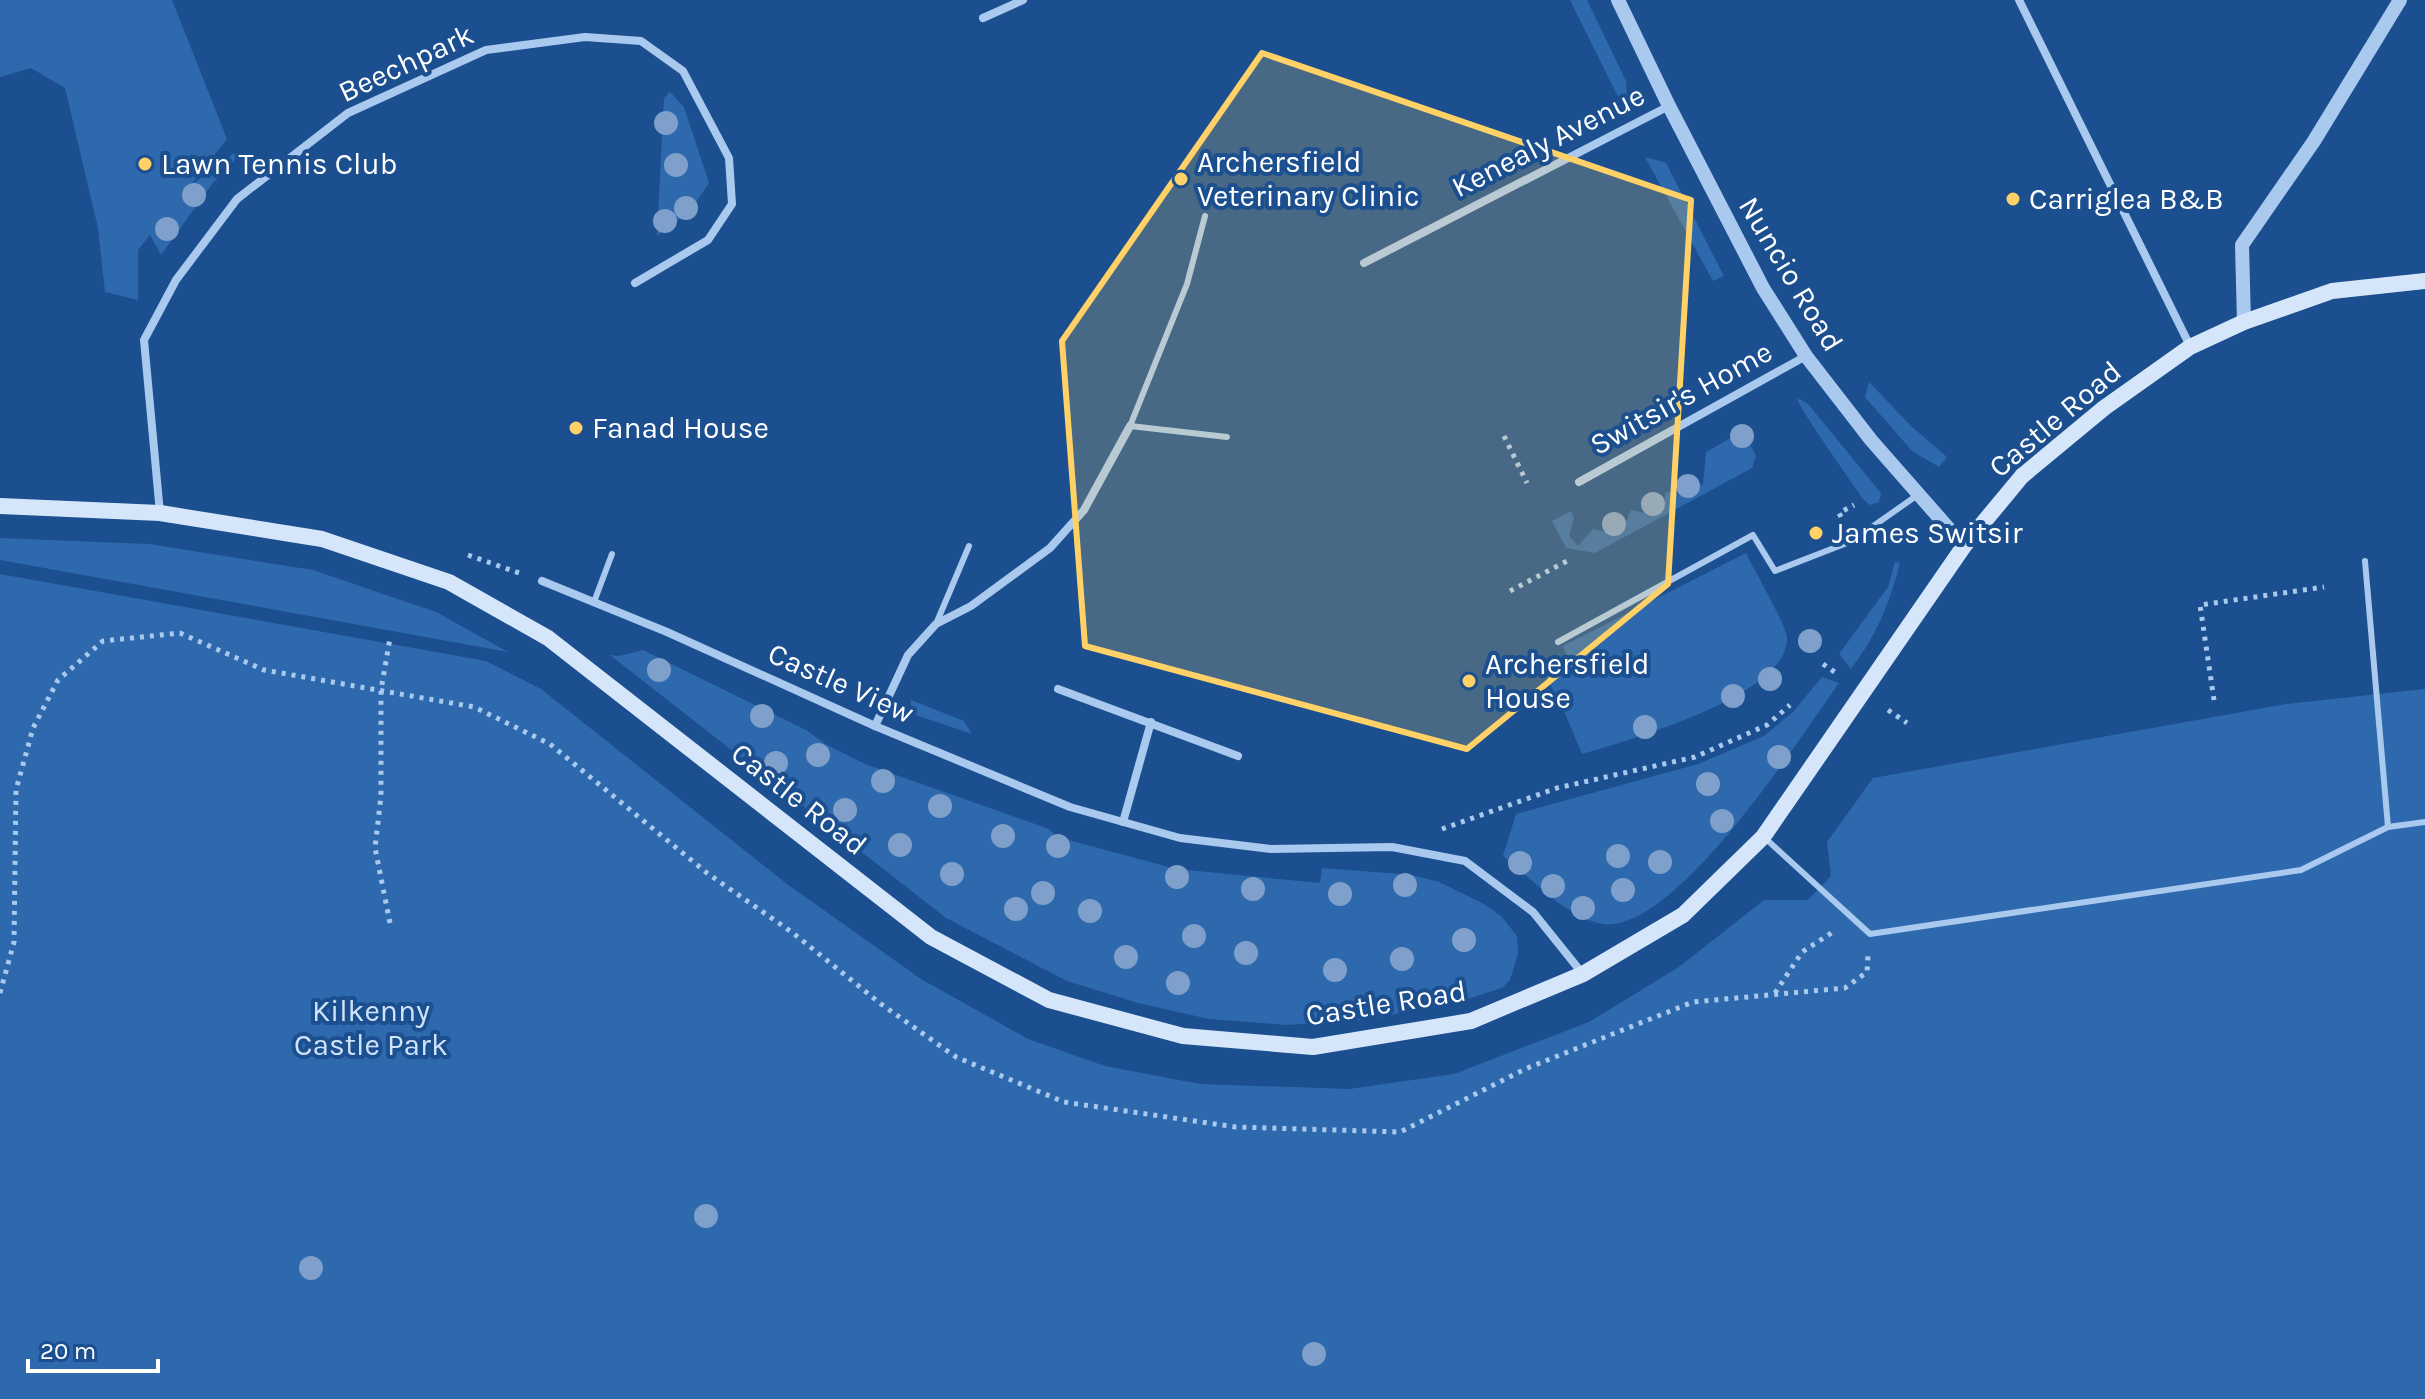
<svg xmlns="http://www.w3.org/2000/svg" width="2425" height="1399" font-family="Karla,sans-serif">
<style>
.green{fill:#2e69ad}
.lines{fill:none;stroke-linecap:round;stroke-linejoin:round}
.path{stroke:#a9c9ee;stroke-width:5;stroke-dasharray:4 6;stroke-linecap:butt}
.service{stroke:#a9c9ee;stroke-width:6}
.minor{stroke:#a9c9ee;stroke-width:8}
.tertiary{stroke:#a9c9ee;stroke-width:14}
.secondary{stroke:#d6e6fa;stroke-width:16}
.tree{fill:#7ea0ca}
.marked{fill:#ffd166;fill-opacity:0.2;stroke:#ffd166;stroke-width:6;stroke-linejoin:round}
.poi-dot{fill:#ffd166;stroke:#1b4f8f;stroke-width:3}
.labels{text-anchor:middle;stroke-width:8;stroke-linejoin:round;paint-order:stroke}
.street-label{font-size:30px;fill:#fff;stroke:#1b4f8f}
.poi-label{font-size:30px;fill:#fff;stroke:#1b4f8f;text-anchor:start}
.park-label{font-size:30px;fill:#cfe3fa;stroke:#1b4f8f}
</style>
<rect width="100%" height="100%" fill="#1b4f8f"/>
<g class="green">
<polygon points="0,0 172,0 227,139 190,186 234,153 237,158 212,184 161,255 150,235 138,250 138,300 105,292 98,228 65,88 31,68 0,77"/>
<polygon points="1570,0 1587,0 1626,81 1627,96 1621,103"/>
<polygon points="670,92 684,107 709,183 690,211 657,236 664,98"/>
<polygon points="1645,157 1666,163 1724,276 1713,281"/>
<polygon points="1869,382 1911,426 1947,457 1939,467 1912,451 1865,397"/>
<path d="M1797 398 1808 404 1881 493 1879 502 1870 505 1863 499C1853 484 1798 407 1797 398Z"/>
<polygon points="1743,431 1756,456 1752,468 1595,553 1566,548 1552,521 1571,511 1574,518 1569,536 1578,546 1593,529 1605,532 1612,520 1626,522 1631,510 1645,513 1650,501 1664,504 1666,492 1683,495 1685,482 1703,485 1706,452"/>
<polygon points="0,538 149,544 313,570 436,612 508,652 0,560"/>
<path d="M1746 553C1753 568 1786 625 1787 637 1791 695 1626 741 1582 754L1562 706 1546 677 1570 666 1563 646Z"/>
<path d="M1895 562 1900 563C1890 603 1876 636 1851 669L1839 654 1888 587Z"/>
<polygon points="0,574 486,661 541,689 787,884 921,979 1028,1039 1105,1066 1200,1084 1349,1089 1454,1074 1589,1022 1679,967 1764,900 1808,900 1831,876 1827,842 1873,778 2286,704 2425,689 2425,1399 0,1399"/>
<polygon points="643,650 806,730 827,745 865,764 1049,829 1057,837 1176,869 1320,883 1322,868 1412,875 1439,882 1484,904 1501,916 1517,936 1518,954 1510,980 1502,988 1455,1003 1363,1020 1287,1025 1209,1019 1138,1003 1067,981 946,918 610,655 619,656"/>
<path d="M1822 677 1839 683C1800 737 1675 935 1602 924 1567 918 1531 878 1503 856L1516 814 1698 764 1764 736 1794 711Z"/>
<polygon points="911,700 964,721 972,734 910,713"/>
</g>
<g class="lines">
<g class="path">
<polyline points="1504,436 1527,483"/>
<polyline points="1841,517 1839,513 1854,505"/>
<polyline points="468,555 519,573"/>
<polyline points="1510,591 1567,561"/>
<polyline points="1823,664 1839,675"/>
<polyline points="2214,700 2200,605 2324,587"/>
<polyline points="1888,710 1907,723"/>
<polyline points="1442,829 1557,788 1695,757 1767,725 1790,705"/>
<polyline points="390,923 375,848 381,796 381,690 390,638"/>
<polyline points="0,993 14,942 16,790 33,728 58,680 103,641 180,633 264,670 474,707 550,744 707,873 793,933 881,1004 956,1057 1064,1102 1236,1127 1400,1132 1525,1069 1693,1002 1845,988 1867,972 1868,956"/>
<polyline points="1775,993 1802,952 1833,932"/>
</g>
<g class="service">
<polyline points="1205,216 1187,284 1130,426 1227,437"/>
<polyline points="2365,561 2388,827"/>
<polyline points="594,602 612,554"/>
<polyline points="936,624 969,546"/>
<polyline points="1558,642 1753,535 1775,571 1852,541 1919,494"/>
<polyline points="1766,839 1870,934 2301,870 2388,827 2425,822"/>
</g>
<g class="minor">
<polyline points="2019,0 2190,346"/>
<polyline points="983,18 1023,0"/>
<polyline points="1364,263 1669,106"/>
<polyline points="1579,482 1806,356"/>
<polyline points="160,513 144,340 176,280 237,199 348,113 486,50 585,37 641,41 683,71 729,158 732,204 708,240 635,283"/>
<polyline points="542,581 667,632 875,726 1070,807 1180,838 1271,849 1392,847 1465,861 1533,912 1582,973"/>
<polyline points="1058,689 1238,756"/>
<polyline points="875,726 908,655 936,624 971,606 1050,548 1084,510 1130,426"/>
<polyline points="1123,822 1151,722"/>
</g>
<g class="tertiary">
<polyline points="1618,0 1669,106 1763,288 1806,356 1871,440 1964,546"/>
<polyline points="2244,322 2242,245 2314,141 2400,0"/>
</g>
<polyline class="secondary" points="0,506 160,513 322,539 449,582 548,638 931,937 1049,1000 1183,1036 1313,1047 1471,1021 1583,974 1683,915 1763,837 1964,546 2022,476 2104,408 2190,347 2244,322 2332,291 2425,281"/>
</g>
<g class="tree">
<circle cx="666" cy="123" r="12"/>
<circle cx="676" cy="165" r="12"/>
<circle cx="194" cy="195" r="12"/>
<circle cx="686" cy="208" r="12"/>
<circle cx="665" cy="221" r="12"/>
<circle cx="167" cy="229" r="12"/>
<circle cx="1742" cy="436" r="12"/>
<circle cx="1688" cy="486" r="12"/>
<circle cx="1653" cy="504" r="12"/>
<circle cx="1614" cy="524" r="12"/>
<circle cx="1810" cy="641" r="12"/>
<circle cx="659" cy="670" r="12"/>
<circle cx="1770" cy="679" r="12"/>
<circle cx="1733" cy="696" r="12"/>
<circle cx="762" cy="716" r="12"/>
<circle cx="1645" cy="727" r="12"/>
<circle cx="818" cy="755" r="12"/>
<circle cx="1779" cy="757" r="12"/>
<circle cx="776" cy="763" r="12"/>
<circle cx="883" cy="781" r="12"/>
<circle cx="1708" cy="784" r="12"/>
<circle cx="940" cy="806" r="12"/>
<circle cx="845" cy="810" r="12"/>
<circle cx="1722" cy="821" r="12"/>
<circle cx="1003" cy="836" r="12"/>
<circle cx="900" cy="845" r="12"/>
<circle cx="1058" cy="846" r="12"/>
<circle cx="1618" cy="856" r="12"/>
<circle cx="1660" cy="862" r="12"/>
<circle cx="1520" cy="863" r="12"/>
<circle cx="952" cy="874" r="12"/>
<circle cx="1177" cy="877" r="12"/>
<circle cx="1405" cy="885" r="12"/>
<circle cx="1553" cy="886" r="12"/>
<circle cx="1253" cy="889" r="12"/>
<circle cx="1623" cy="890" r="12"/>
<circle cx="1043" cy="893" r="12"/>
<circle cx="1340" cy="894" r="12"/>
<circle cx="1583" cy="908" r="12"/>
<circle cx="1016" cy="909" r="12"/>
<circle cx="1090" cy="911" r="12"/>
<circle cx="1194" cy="936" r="12"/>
<circle cx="1464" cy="940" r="12"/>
<circle cx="1246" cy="953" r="12"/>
<circle cx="1126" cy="957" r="12"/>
<circle cx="1402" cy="959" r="12"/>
<circle cx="1335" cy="970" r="12"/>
<circle cx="1178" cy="983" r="12"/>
<circle cx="706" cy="1216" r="12"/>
<circle cx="311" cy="1268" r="12"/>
<circle cx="1314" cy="1354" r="12"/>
</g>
<path class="marked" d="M1262 53 1691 200 1668 584 1467 749 1085 646 1062 341Z"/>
<g class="poi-dot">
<circle cx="145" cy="164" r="8"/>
<circle cx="1181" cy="179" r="8"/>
<circle cx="2013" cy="199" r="8"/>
<circle cx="576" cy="428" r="8"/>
<circle cx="1816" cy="533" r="8"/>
<circle cx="1469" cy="681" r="8"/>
</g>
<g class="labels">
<g class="street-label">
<text transform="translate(406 63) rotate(-25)" y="10">Beechpark</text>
<text transform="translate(1548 141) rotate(-27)" y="10">Kenealy Avenue</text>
<text transform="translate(1791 274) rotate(59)" y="10">Nuncio Road</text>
<text transform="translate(1681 398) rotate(-29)" y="10">Switsir's Home</text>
<text transform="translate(2055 419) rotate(-40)" y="10">Castle Road</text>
<text transform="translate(841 683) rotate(24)" y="10">Castle View</text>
<text transform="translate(799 799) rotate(38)" y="10">Castle Road</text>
<text transform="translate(1386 1003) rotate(-9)" y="10">Castle Road</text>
</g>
<g class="poi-label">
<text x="1197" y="172">Archersfield<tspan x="1197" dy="34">Veterinary Clinic</tspan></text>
<text x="161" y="174">Lawn Tennis Club</text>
<text x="2029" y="209">Carriglea B&amp;B</text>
<text x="592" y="438">Fanad House</text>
<text x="1832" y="543">James Switsir</text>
<text x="1485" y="674">Archersfield<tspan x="1485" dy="34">House</tspan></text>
</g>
<g class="park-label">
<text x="371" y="1021">Kilkenny<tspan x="371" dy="34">Castle Park</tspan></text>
</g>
</g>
<path d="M28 1359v12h130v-12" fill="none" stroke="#ffffff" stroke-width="4"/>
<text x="40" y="1359" font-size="24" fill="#ffffff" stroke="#1b4f8f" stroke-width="6" paint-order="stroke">20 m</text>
</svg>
